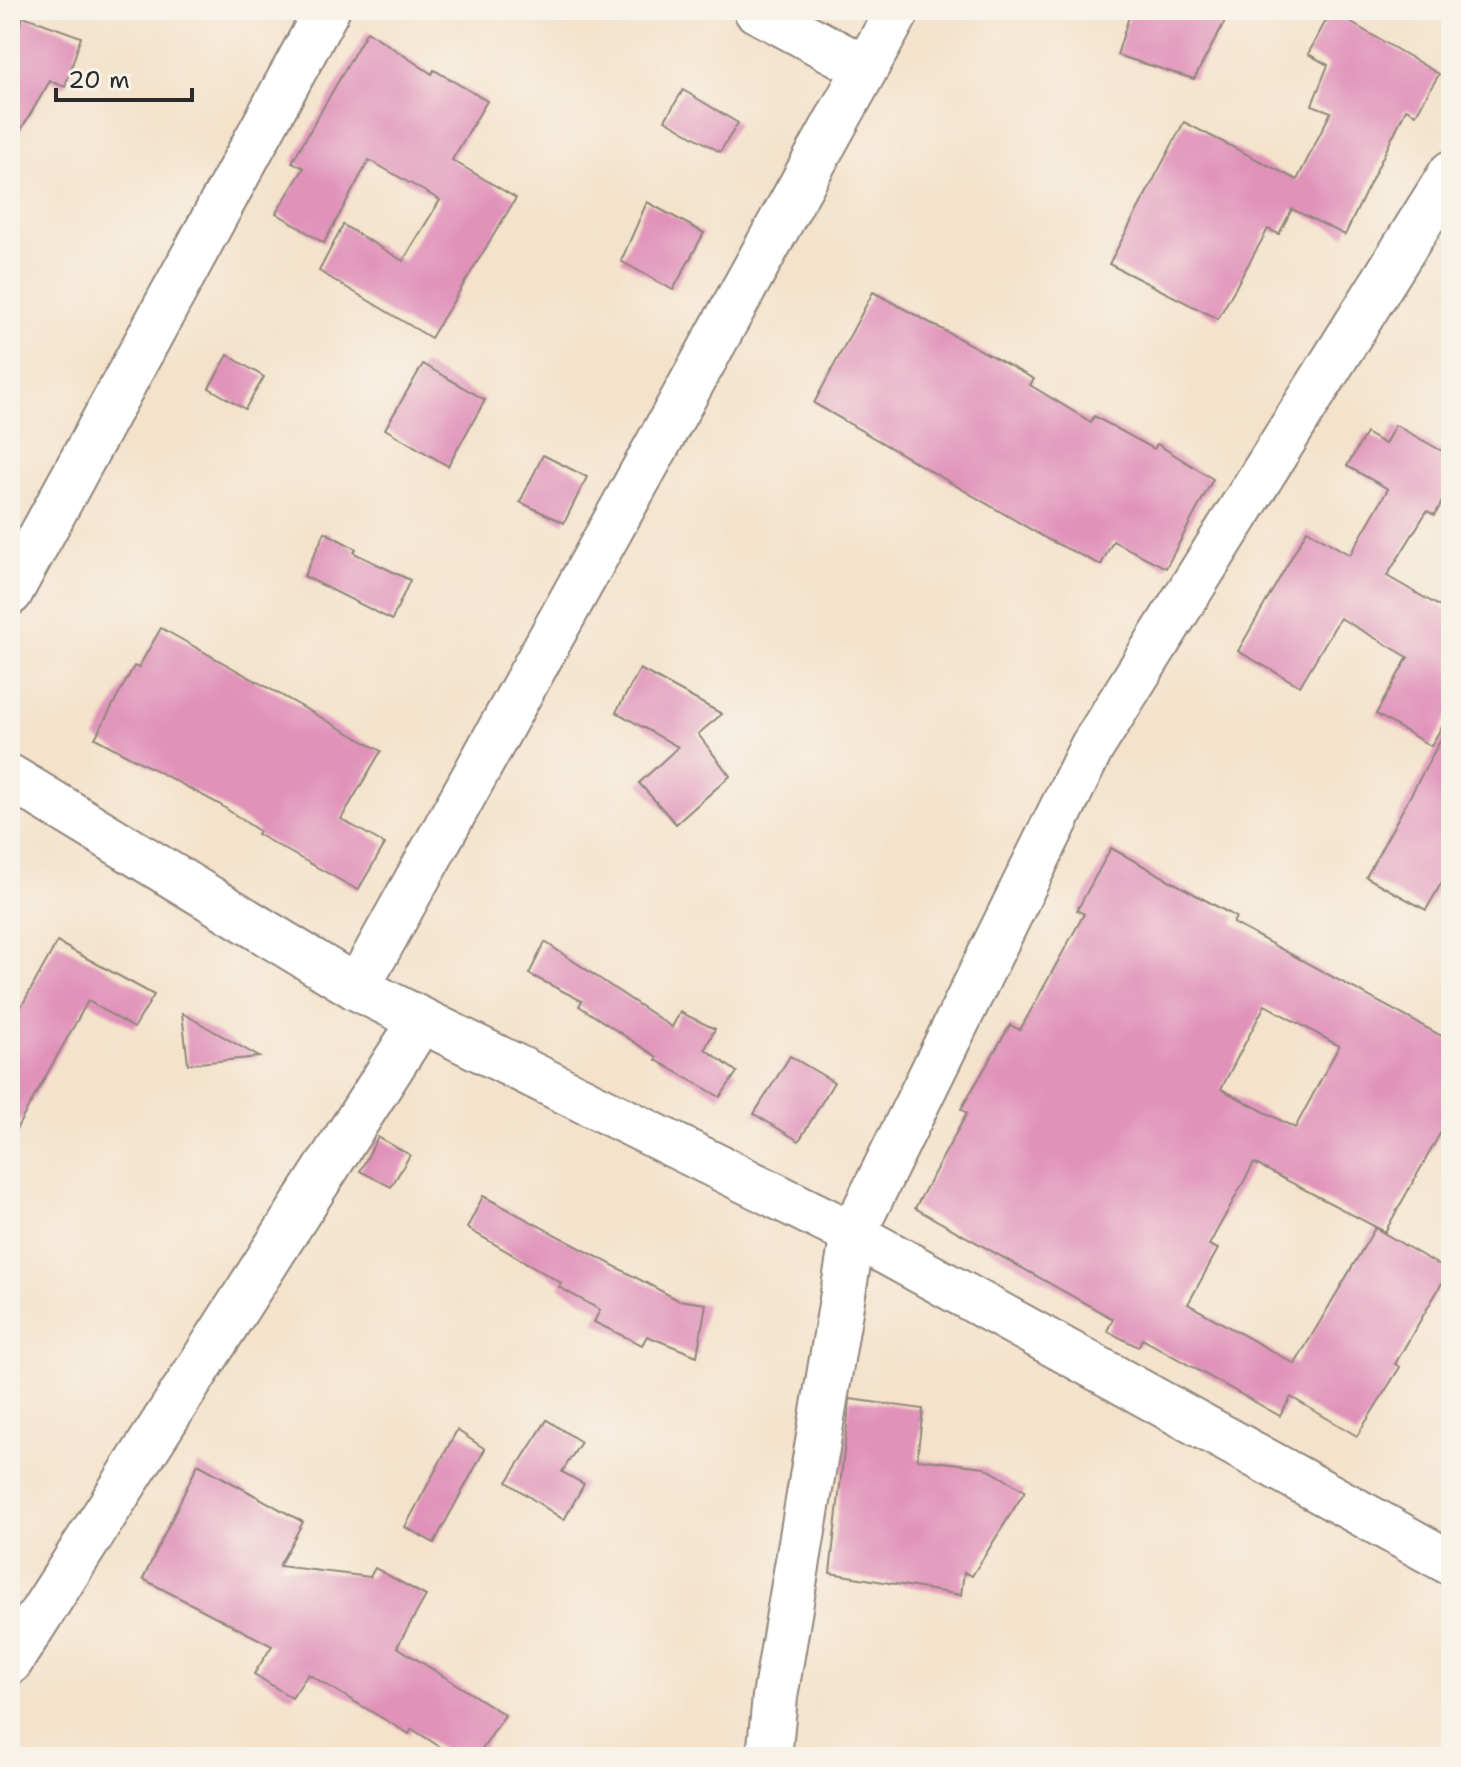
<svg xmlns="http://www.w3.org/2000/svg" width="1461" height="1767" font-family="'Shantell Sans',sans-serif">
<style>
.building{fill:#e092b9;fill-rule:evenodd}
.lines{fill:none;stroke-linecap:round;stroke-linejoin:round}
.street-casing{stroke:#90867b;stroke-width:48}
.street{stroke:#fff;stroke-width:44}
</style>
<rect width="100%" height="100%" fill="#f7f3e8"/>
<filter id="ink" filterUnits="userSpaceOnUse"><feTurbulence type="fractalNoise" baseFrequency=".0125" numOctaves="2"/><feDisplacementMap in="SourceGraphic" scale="16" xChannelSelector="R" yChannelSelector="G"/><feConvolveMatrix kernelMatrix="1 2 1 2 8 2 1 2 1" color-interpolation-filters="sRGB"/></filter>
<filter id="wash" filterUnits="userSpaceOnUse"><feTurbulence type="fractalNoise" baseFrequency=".006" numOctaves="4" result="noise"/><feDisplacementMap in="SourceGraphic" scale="32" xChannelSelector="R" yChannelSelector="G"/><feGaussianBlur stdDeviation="1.8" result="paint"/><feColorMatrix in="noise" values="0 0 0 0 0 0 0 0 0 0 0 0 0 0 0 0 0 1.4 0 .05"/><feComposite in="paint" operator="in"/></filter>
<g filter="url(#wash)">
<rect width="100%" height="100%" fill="#f4e2cb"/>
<g id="blocks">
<g class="building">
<polygon points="1131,10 1231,10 1194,79 1117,55"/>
<polygon points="1331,11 1439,74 1416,114 1406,109 1345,235 1292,209 1279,234 1268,229 1218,319 1109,264 1184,122 1297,180 1331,112 1312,105 1328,65 1308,54"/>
<polygon points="23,16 81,37 65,87 50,81 10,148 10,56"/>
<polygon points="367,31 432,74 434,70 487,101 452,160 516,198 431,338 319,271 343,225 403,261 440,200 369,160 324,243 276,213 304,168 292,162"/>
<polygon points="683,90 738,123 720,152 665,120"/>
<polygon points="647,202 704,233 673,290 621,261"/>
<polygon points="873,292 1034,379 1030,385 1091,422 1094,416 1154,449 1157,444 1213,479 1166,568 1113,541 1101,565 1049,540 814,403"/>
<polygon points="228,355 264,377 245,409 209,388"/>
<polygon points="423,364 485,400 448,466 385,429"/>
<polygon points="1395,425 1451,456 1451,485 1435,515 1427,511 1387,576 1451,613 1451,710 1431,746 1376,714 1408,657 1340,618 1300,686 1238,651 1307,530 1350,555 1388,489 1347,466 1366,433 1385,444"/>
<polygon points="543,455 587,477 564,523 520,502"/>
<polygon points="325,532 356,549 354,553 410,580 392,620 304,576"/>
<polygon points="161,628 381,751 341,819 385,844 358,890 257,834 259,831 219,804 95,738 134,666 138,668"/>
<polygon points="640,669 722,714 698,734 730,776 676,824 639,783 678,747 616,712"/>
<polygon points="1451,721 1451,866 1426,910 1366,877"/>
<path d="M1111 848 1236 917 1233 923 1451 1041V1114L1385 1232 1254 1163 1209 1245 1218 1249 1188 1304 1295 1364 1375 1228 1449 1271 1395 1364 1400 1367 1357 1436 1291 1397 1280 1416 1142 1339 1138 1347 1107 1331 1113 1319 915 1208 967 1113 961 1109 1010 1025 1020 1030 1084 914 1077 910ZM1265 1005 1339 1046 1295 1128 1221 1089Z"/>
<polygon points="57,942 154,995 134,1028 88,1001 10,1140 10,1027"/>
<polygon points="545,942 672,1027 680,1012 715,1029 705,1049 737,1072 720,1097 656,1060 657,1057 579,1006 582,1001 529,974"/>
<polygon points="182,1013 259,1057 188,1064"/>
<polygon points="790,1056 834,1082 799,1141 754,1114"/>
<polygon points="378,1137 410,1155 391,1187 360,1171"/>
<polygon points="483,1196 678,1300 706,1304 697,1356 647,1336 642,1345 594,1322 600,1310 559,1287 561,1283 467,1228"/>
<polygon points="850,1399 923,1409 917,1459 984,1467 1025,1491 972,1576 964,1572 961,1595 830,1573"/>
<polygon points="547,1420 581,1442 562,1472 584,1484 564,1520 507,1482"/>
<polygon points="457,1430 485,1449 434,1543 405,1527"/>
<polygon points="198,1464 303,1522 279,1566 370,1577 375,1568 426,1596 397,1647 505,1715 477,1757 456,1757 412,1729 409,1734 308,1674 292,1698 254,1674 272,1646 143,1579"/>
</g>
</g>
</g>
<g filter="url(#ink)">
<use href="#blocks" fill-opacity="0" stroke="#90867b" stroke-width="2"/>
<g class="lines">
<defs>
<g id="street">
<polyline points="756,10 865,68"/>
<polyline points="10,593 327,10"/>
<polyline points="10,777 357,988 853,1234 1451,1563"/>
<polyline points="357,988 898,10"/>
<polyline points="10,1662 421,1021"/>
<polyline points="769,1757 775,1697 853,1234 1092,747 1451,173"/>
</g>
</defs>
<use href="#street" class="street-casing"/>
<use href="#street" class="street"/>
</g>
</g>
<rect width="1461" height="1767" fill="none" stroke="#f7f3e8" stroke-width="40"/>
<path d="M56 88v12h136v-12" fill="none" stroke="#2b2b2b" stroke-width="4"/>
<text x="68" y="88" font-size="24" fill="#2b2b2b" stroke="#f7f3e8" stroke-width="6" paint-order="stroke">20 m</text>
</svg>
